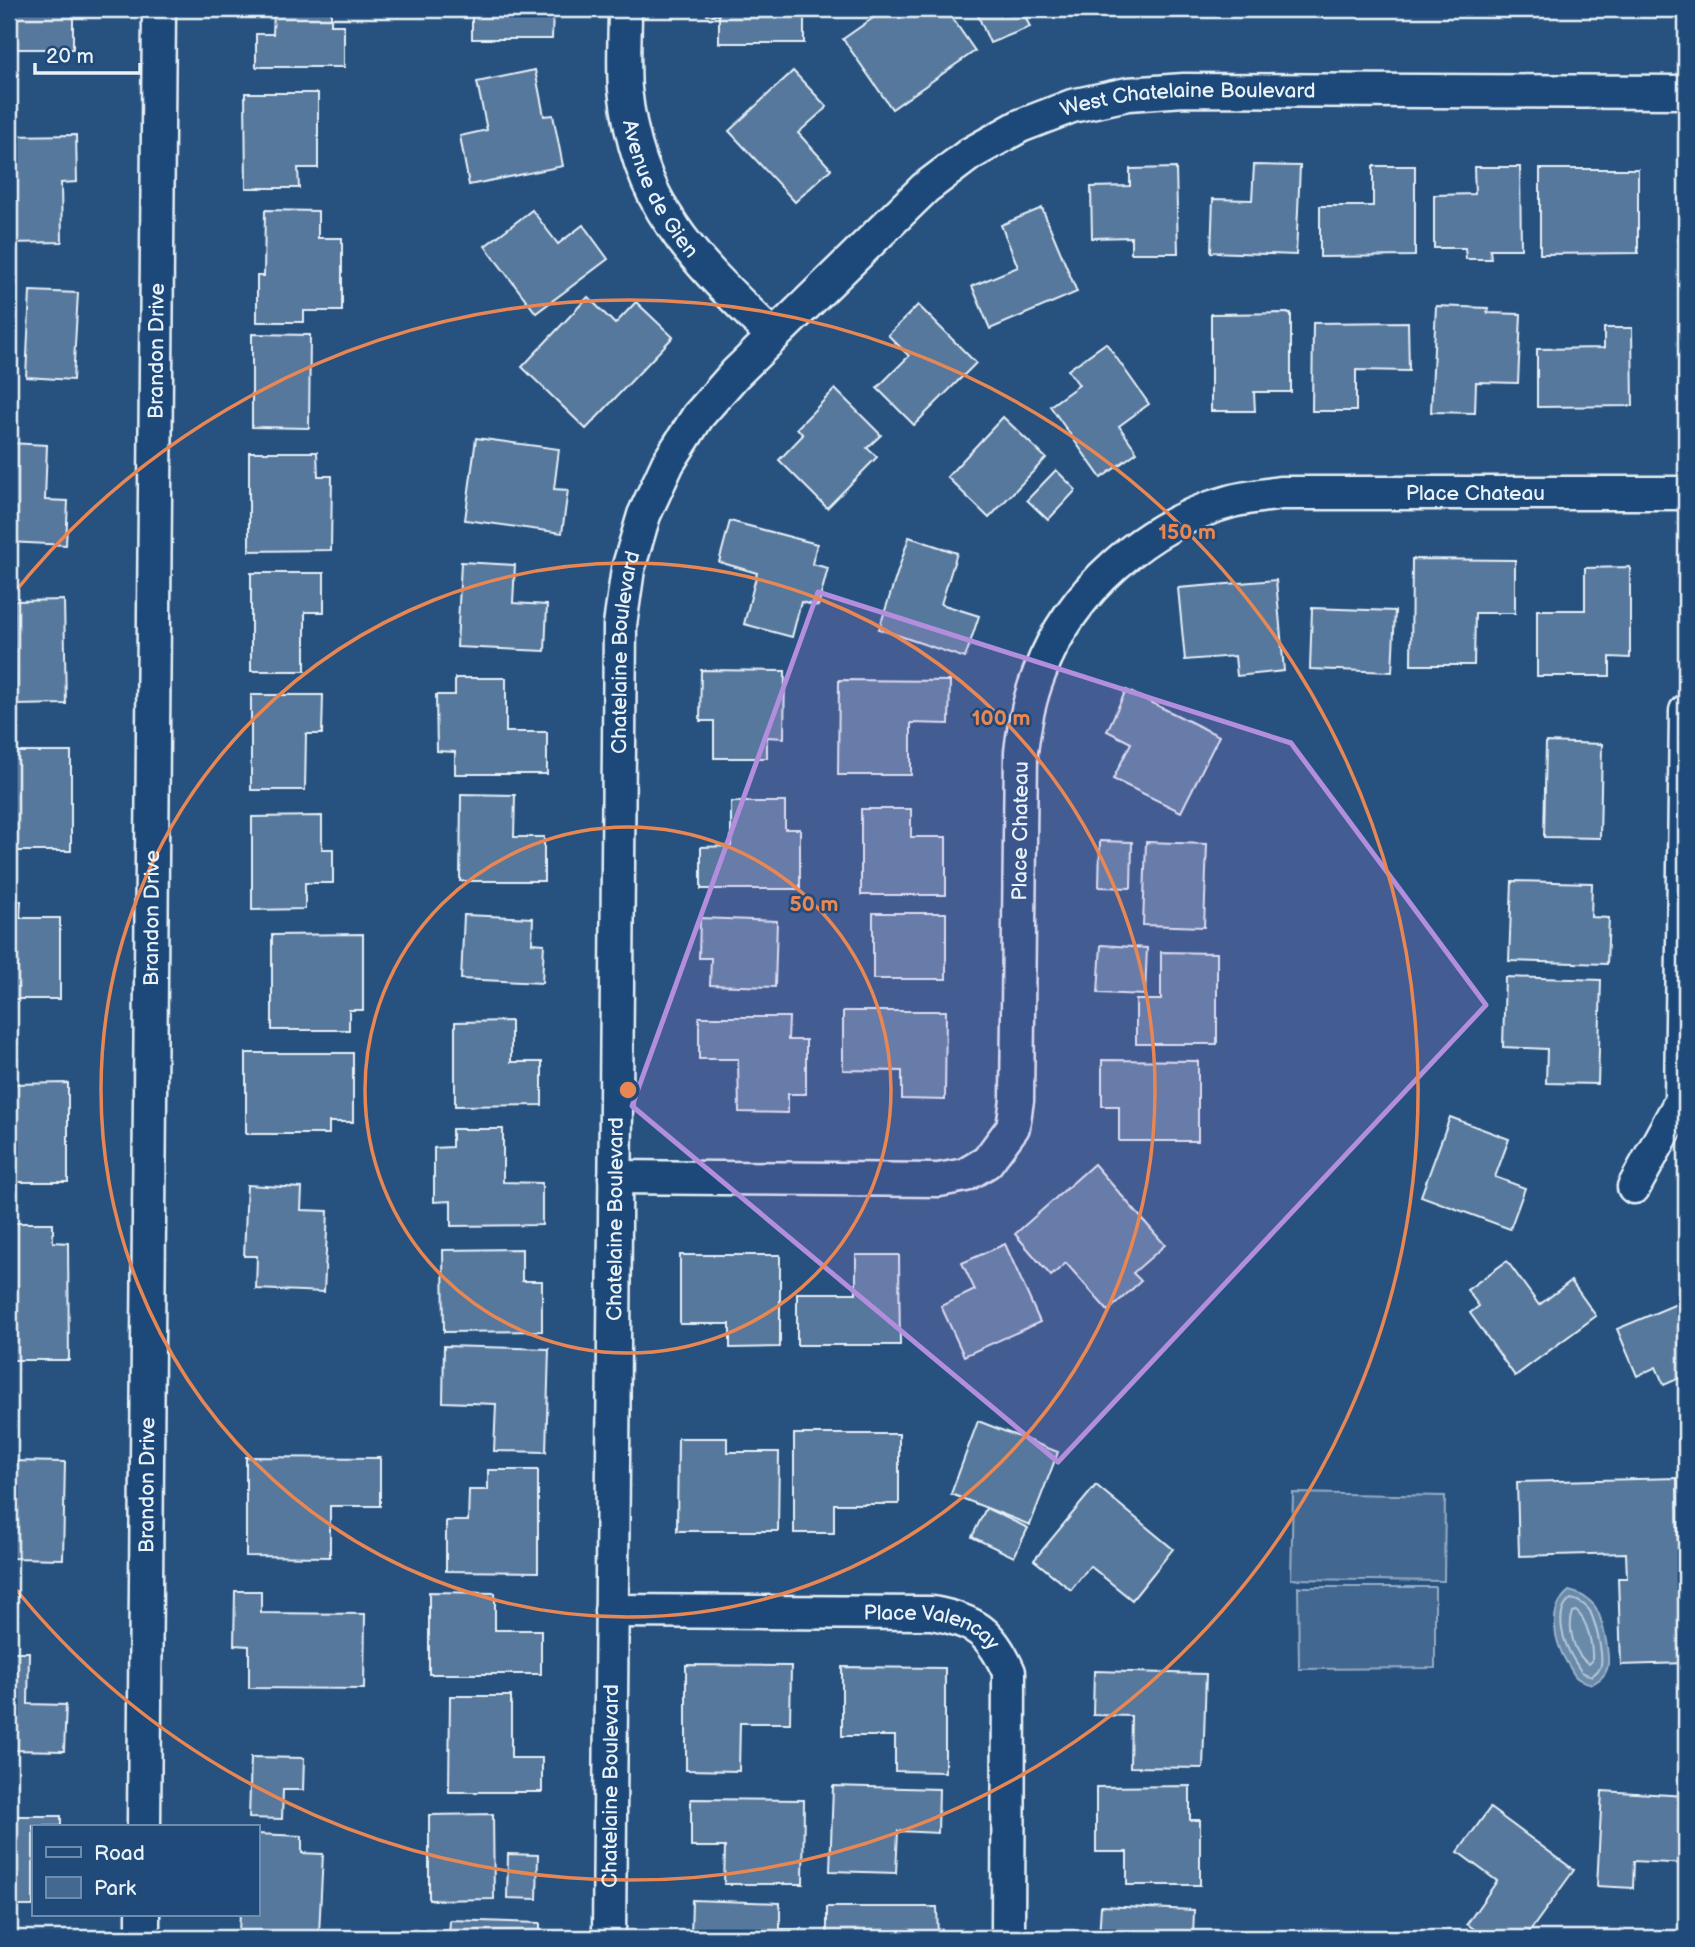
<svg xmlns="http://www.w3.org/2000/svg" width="1695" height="1947" font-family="'Balsamiq Sans',sans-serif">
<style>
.green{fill:#436891;stroke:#96acc4;stroke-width:2}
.water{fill:#6b8aaa;stroke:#9db3c9;stroke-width:2}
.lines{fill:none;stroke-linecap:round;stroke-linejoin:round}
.shore{stroke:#b6c8d9;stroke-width:2}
.building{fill:#57789d;stroke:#e8f1f8;stroke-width:2}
.street-casing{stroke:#e8f1f8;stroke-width:37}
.street{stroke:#1f4a7a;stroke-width:32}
.marked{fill:#b28edc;fill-opacity:0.2;stroke:#b28edc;stroke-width:5;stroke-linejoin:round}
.ring{fill:none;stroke:#e88753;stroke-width:3.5}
.labels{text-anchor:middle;stroke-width:5;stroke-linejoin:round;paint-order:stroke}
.street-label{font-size:21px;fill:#e8f1f8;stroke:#1f4a7a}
.centre{fill:#e88753;stroke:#1f4a7a;stroke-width:3.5}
.ring-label{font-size:21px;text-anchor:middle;font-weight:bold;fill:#e88753;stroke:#1f4a7a;stroke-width:5;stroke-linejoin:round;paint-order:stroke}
</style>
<rect width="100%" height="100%" fill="#27517f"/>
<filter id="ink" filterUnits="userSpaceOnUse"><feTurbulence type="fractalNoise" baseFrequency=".0143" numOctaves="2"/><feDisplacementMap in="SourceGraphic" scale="14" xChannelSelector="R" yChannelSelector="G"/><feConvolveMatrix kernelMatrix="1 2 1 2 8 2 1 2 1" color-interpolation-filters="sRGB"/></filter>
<g filter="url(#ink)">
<g class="green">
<polygon points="1293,1493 1445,1496 1444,1581 1291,1579"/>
<polygon points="1298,1587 1435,1587 1435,1668 1299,1669"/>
</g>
<path class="water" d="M1569 1591C1579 1593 1586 1597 1593 1604 1602 1614 1611 1656 1607 1669 1605 1676 1598 1681 1592 1684 1587 1682 1580 1681 1576 1677 1573 1674 1570 1667 1567 1663 1554 1641 1547 1609 1569 1591Z"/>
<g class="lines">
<g class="shore">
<path d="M1571 1599C1578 1600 1586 1605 1590 1611 1595 1622 1605 1657 1600 1668 1599 1670 1594 1674 1592 1676 1590 1675 1584 1674 1582 1672 1581 1672 1576 1663 1575 1662 1565 1646 1552 1614 1571 1599Z"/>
<path d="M1576 1611C1588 1620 1593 1647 1592 1661L1589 1664C1574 1655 1567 1629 1573 1612Z"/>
</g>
</g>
<g class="building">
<rect x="14" y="9" width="59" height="40"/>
<polygon points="249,9 331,9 331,25 344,25 344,67 256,67 256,34 273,34 274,10 249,10"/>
<polygon points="472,9 553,9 552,39 472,39"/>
<polygon points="707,9 804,9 804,43 719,43 719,15 707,15"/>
<polygon points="886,9 946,9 975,51 892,109 843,39"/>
<polygon points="975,9 1022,9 1030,27 990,43"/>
<polygon points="1089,9 1126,9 1090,16"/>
<polygon points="535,70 544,116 553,115 563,166 469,185 460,136 487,130 477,82"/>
<polygon points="793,71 827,107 798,133 831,169 795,202 729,131"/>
<polygon points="245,93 318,93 318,168 298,168 299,188 246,188"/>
<polygon points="76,135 77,182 61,183 62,242 9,243 9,136"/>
<polygon points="1254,165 1300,166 1296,255 1211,252 1213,199 1252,200"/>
<polygon points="1373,166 1415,166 1415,256 1320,257 1320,206 1373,206"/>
<polygon points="1474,167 1520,167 1521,249 1490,249 1491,259 1466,259 1465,248 1434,248 1434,195 1475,194"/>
<polygon points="1176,168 1178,253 1131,253 1131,237 1092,238 1091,187 1130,186 1130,169"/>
<polygon points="1540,169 1638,169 1638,253 1540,254"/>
<polygon points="1042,208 1077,292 990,329 972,286 1018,267 1001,225"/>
<polygon points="265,210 318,211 318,238 342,238 342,311 304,311 304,322 257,322 257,276 264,276"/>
<polygon points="532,210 558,244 583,225 608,259 536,313 485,246"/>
<polygon points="30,291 78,293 73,380 26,377"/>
<polygon points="588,297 615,324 636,302 673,337 586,429 522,367"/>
<polygon points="918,305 976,363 914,425 877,388 909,356 888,335"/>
<polygon points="1436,306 1488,308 1487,313 1521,314 1518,383 1476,382 1475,413 1431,412"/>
<polygon points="1291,313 1291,392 1254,392 1255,411 1211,411 1211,314"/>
<polygon points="1408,322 1409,371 1356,370 1356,411 1312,411 1313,323"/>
<polygon points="1604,328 1632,328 1633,406 1537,407 1537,349 1604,348"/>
<polygon points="252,334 310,335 309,428 252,427"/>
<polygon points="1106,343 1149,404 1119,426 1137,452 1101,478 1050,406 1079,385 1068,370"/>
<polygon points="835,389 881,435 867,448 877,457 827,508 779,460 803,435 797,428"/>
<polygon points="1003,417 1046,458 989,518 947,477"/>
<polygon points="476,438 559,449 554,489 568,490 562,533 465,520"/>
<polygon points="9,443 47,445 45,500 68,501 66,545 9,542"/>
<polygon points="249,452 317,452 318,476 332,476 331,550 249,551"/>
<polygon points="1056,470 1076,490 1048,520 1027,500"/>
<polygon points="730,521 817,544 812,564 828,568 818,606 801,602 792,637 744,624 757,573 719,562"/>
<polygon points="909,537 957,553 941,604 979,616 965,658 879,629"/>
<polygon points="1412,559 1515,560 1515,613 1475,613 1474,665 1411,665"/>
<polygon points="461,562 515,565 513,603 547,605 545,651 457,647"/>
<polygon points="1630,567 1630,658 1610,657 1610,676 1537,676 1537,610 1585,610 1585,568"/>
<polygon points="251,573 324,573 324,612 305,612 305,671 251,671"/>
<polygon points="1276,580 1284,671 1237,676 1235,656 1185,660 1178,588"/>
<polygon points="64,600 66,704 16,705 15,601"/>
<polygon points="1312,608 1395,611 1392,672 1310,669"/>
<polygon points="701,670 785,671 784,738 767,737 767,758 714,758 714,721 700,721"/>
<polygon points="455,678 506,678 506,732 547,732 547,774 455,774 455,752 437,751 436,695 455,695"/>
<polygon points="839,680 950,681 949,724 911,723 911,775 838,775"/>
<polygon points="1126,690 1219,736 1181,812 1113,779 1131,743 1107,731"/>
<polygon points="251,695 323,695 322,734 306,734 305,790 251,790"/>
<polygon points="1546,742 1602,744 1600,838 1544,837"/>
<rect x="9" y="752" width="62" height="99"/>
<polygon points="461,794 515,795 514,837 544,837 544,881 460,881"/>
<polygon points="731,802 785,802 785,829 800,829 800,889 701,889 701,847 731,846"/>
<polygon points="861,809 911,809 911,837 946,837 946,895 861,895"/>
<polygon points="322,816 322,849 333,849 333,883 305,883 305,909 252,910 252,817"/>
<polygon points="1100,841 1132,842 1131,888 1099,887"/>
<polygon points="1146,842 1207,844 1204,927 1143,925"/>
<polygon points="1512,881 1592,883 1591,917 1609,918 1607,964 1509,961"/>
<polygon points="9,901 21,901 20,918 60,918 60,999 9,999"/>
<rect x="873" y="913" width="73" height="66"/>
<polygon points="464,915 533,918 532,943 544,944 542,983 461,979"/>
<polygon points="700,918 777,921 775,987 710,985 711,958 699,958"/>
<polygon points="363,934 363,1010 349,1010 349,1030 272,1030 272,935"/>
<polygon points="1101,945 1147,948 1145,995 1098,993"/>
<polygon points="1161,952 1217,953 1217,1044 1136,1044 1136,1000 1161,1000"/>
<polygon points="1505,977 1601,980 1598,1084 1546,1083 1547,1049 1503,1047"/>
<polygon points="843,1011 946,1011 945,1100 902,1099 902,1071 843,1070"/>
<polygon points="699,1017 789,1017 788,1040 806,1040 806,1094 788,1094 788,1113 739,1112 738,1059 699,1059"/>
<polygon points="511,1021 511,1062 542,1062 542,1105 455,1106 455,1022"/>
<polygon points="246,1053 353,1053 353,1122 329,1122 329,1134 246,1134"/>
<polygon points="1102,1060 1198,1061 1198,1141 1119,1141 1119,1106 1102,1106"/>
<polygon points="68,1083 68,1182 13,1182 13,1147 9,1147 9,1084"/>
<polygon points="1450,1117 1509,1139 1495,1177 1525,1188 1510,1229 1421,1196"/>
<polygon points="452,1129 503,1129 503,1182 542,1183 542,1225 451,1226 451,1201 434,1202 434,1148 452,1147"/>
<polygon points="1094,1164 1165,1245 1133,1273 1141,1281 1108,1311 1066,1263 1051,1276 1015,1234"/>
<polygon points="247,1185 302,1188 301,1210 328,1211 324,1292 256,1289 257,1256 244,1256"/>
<polygon points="9,1223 53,1223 53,1242 68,1243 69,1360 9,1360"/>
<polygon points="1005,1244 1040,1322 964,1356 941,1306 975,1290 962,1263"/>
<polygon points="522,1249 522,1281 542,1281 542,1331 444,1332 443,1250"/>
<polygon points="680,1255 780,1255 780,1347 730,1348 730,1324 680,1324"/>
<polygon points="856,1255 899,1255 900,1345 797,1345 797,1293 856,1293"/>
<polygon points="1507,1261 1539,1305 1571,1281 1596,1316 1515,1376 1470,1313 1479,1306 1467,1290"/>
<polygon points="1686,1300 1686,1375 1664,1385 1656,1367 1637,1376 1617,1329"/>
<polygon points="444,1346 549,1349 546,1452 494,1451 496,1404 443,1402"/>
<polygon points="978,1421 1058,1452 1030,1525 951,1494"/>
<polygon points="794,1434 899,1434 899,1504 834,1504 834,1533 794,1533"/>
<polygon points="678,1438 727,1438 727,1452 779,1452 778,1531 677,1531"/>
<polygon points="246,1457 380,1458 380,1506 330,1506 330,1557 246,1556"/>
<polygon points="9,1461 65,1462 63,1559 9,1558"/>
<polygon points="488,1470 538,1470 538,1572 446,1571 446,1521 468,1521 469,1490 488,1490"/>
<polygon points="1677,1478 1678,1555 1686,1555 1686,1592 1679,1592 1680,1624 1686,1624 1686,1663 1621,1665 1618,1578 1627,1578 1626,1553 1519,1556 1517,1482"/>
<polygon points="1096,1485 1173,1549 1132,1600 1090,1566 1071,1590 1034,1560"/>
<polygon points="986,1508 1028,1528 1014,1557 972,1537"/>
<polygon points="235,1591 261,1591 261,1613 365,1614 364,1689 249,1688 249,1646 234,1645"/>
<polygon points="429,1592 495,1593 495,1630 541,1630 541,1674 429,1674"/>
<polygon points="9,1652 29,1652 28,1704 66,1705 64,1751 9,1750"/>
<polygon points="686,1665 791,1666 790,1723 740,1723 739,1771 686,1770"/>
<polygon points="842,1667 945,1668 945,1772 895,1771 895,1736 842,1736"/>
<polygon points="1094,1671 1206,1674 1203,1768 1130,1767 1131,1716 1093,1715"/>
<polygon points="450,1696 511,1696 511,1758 542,1758 542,1792 449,1792"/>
<polygon points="251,1757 304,1758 303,1790 283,1790 282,1819 249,1818"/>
<polygon points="833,1786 939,1789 938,1833 898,1831 896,1873 830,1871"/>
<polygon points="1190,1786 1190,1820 1200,1820 1200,1885 1127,1885 1127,1852 1096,1852 1096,1787"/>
<polygon points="1602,1791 1686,1796 1686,1864 1634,1861 1633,1888 1597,1886"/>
<polygon points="691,1799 804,1800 803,1884 724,1884 725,1847 691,1847"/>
<polygon points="1490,1808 1574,1870 1525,1938 1487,1938 1467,1924 1497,1881 1458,1852"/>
<polygon points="493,1814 494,1899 429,1900 429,1815"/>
<polygon points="9,1816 61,1816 61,1826 33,1826 33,1906 9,1906"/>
<polygon points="257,1834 302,1836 302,1853 323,1854 319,1934 239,1931 240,1914 257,1914"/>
<polygon points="508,1854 538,1855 537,1899 507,1898"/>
<polygon points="692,1900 780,1903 780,1929 801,1929 800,1938 691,1938"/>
<polygon points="1101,1906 1194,1910 1193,1938 1099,1938"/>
<polygon points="827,1907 937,1907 938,1938 827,1938"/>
<polygon points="450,1920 540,1923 540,1938 449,1938"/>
</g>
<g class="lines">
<defs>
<g id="street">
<path id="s1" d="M625 9C625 35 623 63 625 89 630 137 645 186 672 225 700 267 738 301 773 336"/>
<path id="s2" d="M615 1177 939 1180 965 1175 987 1162 1013 1127 1017 1100 1021 752C1024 726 1029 699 1039 674 1071 590 1146 524 1232 501 1248 497 1264 496 1280 493H1686"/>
<polyline points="1634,1187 1681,1101 1686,711"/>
<path id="s3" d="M611 1611 932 1613C976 1621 991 1632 1009 1672L1008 1938"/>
<path id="s4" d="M144 1826 159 9"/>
<polyline points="143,1938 143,1914"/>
<path id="s5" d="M609 1938 620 625 628 569 644 515 668 463 698 416 735 374 925 188 970 154 1020 126 1072 106 1128 94 1184 90 1686 92"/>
</g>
</defs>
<use href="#street" class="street-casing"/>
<use href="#street" class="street"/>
</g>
</g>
<path class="marked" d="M818 592 1291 743 1486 1005 1058 1462 632 1106Z"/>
<g class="ring">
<circle cx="628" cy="1090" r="263"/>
<circle cx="628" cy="1090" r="527"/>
<path d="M10 598A790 790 0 1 1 10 1582"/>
</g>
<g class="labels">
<g class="street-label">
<text dy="7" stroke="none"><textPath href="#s5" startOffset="2147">West Chatelaine Boulevard</textPath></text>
<text dy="7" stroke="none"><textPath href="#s1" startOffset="187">Avenue de Gien</textPath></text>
<text dy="7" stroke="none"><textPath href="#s4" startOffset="1475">Brandon Drive</textPath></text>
<text dy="7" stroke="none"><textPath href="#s2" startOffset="1388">Place Chateau</textPath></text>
<text dy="7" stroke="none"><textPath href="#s5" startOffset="1286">Chatelaine Boulevard</textPath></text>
<text dy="7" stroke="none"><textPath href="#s2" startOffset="716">Place Chateau</textPath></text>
<text dy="7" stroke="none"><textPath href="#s4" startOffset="908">Brandon Drive</textPath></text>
<text dy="7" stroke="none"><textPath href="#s5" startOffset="719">Chatelaine Boulevard</textPath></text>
<text dy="7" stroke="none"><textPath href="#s4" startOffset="341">Brandon Drive</textPath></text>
<text dy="7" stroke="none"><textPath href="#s3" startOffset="324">Place Valencay</textPath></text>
<text dy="7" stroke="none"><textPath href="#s5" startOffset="152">Chatelaine Boulevard</textPath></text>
</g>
</g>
<circle cx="628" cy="1090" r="10" class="centre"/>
<g class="ring-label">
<text x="1187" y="539">150 m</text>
<text x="1001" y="725">100 m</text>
<text x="814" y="911">50 m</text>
</g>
<rect width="1695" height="1947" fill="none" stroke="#1f4a7a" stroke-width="35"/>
<rect x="18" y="18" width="1660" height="1912" fill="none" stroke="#e8f1f8" stroke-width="2.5" filter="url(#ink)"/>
<rect x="32" y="1825" width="228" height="91" fill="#1f4a7a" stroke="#6f8dac" stroke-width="2"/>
<rect x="46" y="1847" width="35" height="10" fill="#1f4a7a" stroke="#6f8dac" stroke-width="2"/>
<text x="94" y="1860" font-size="21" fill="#e8f1f8">Road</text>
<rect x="46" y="1877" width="35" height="21" fill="#436891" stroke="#6f8dac" stroke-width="2"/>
<text x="94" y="1895" font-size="21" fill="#e8f1f8">Park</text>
<path d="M35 63v10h105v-10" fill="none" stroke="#e8f1f8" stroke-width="3.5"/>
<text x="46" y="63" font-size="21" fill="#e8f1f8" stroke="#1f4a7a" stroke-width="5" paint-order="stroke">20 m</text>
</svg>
